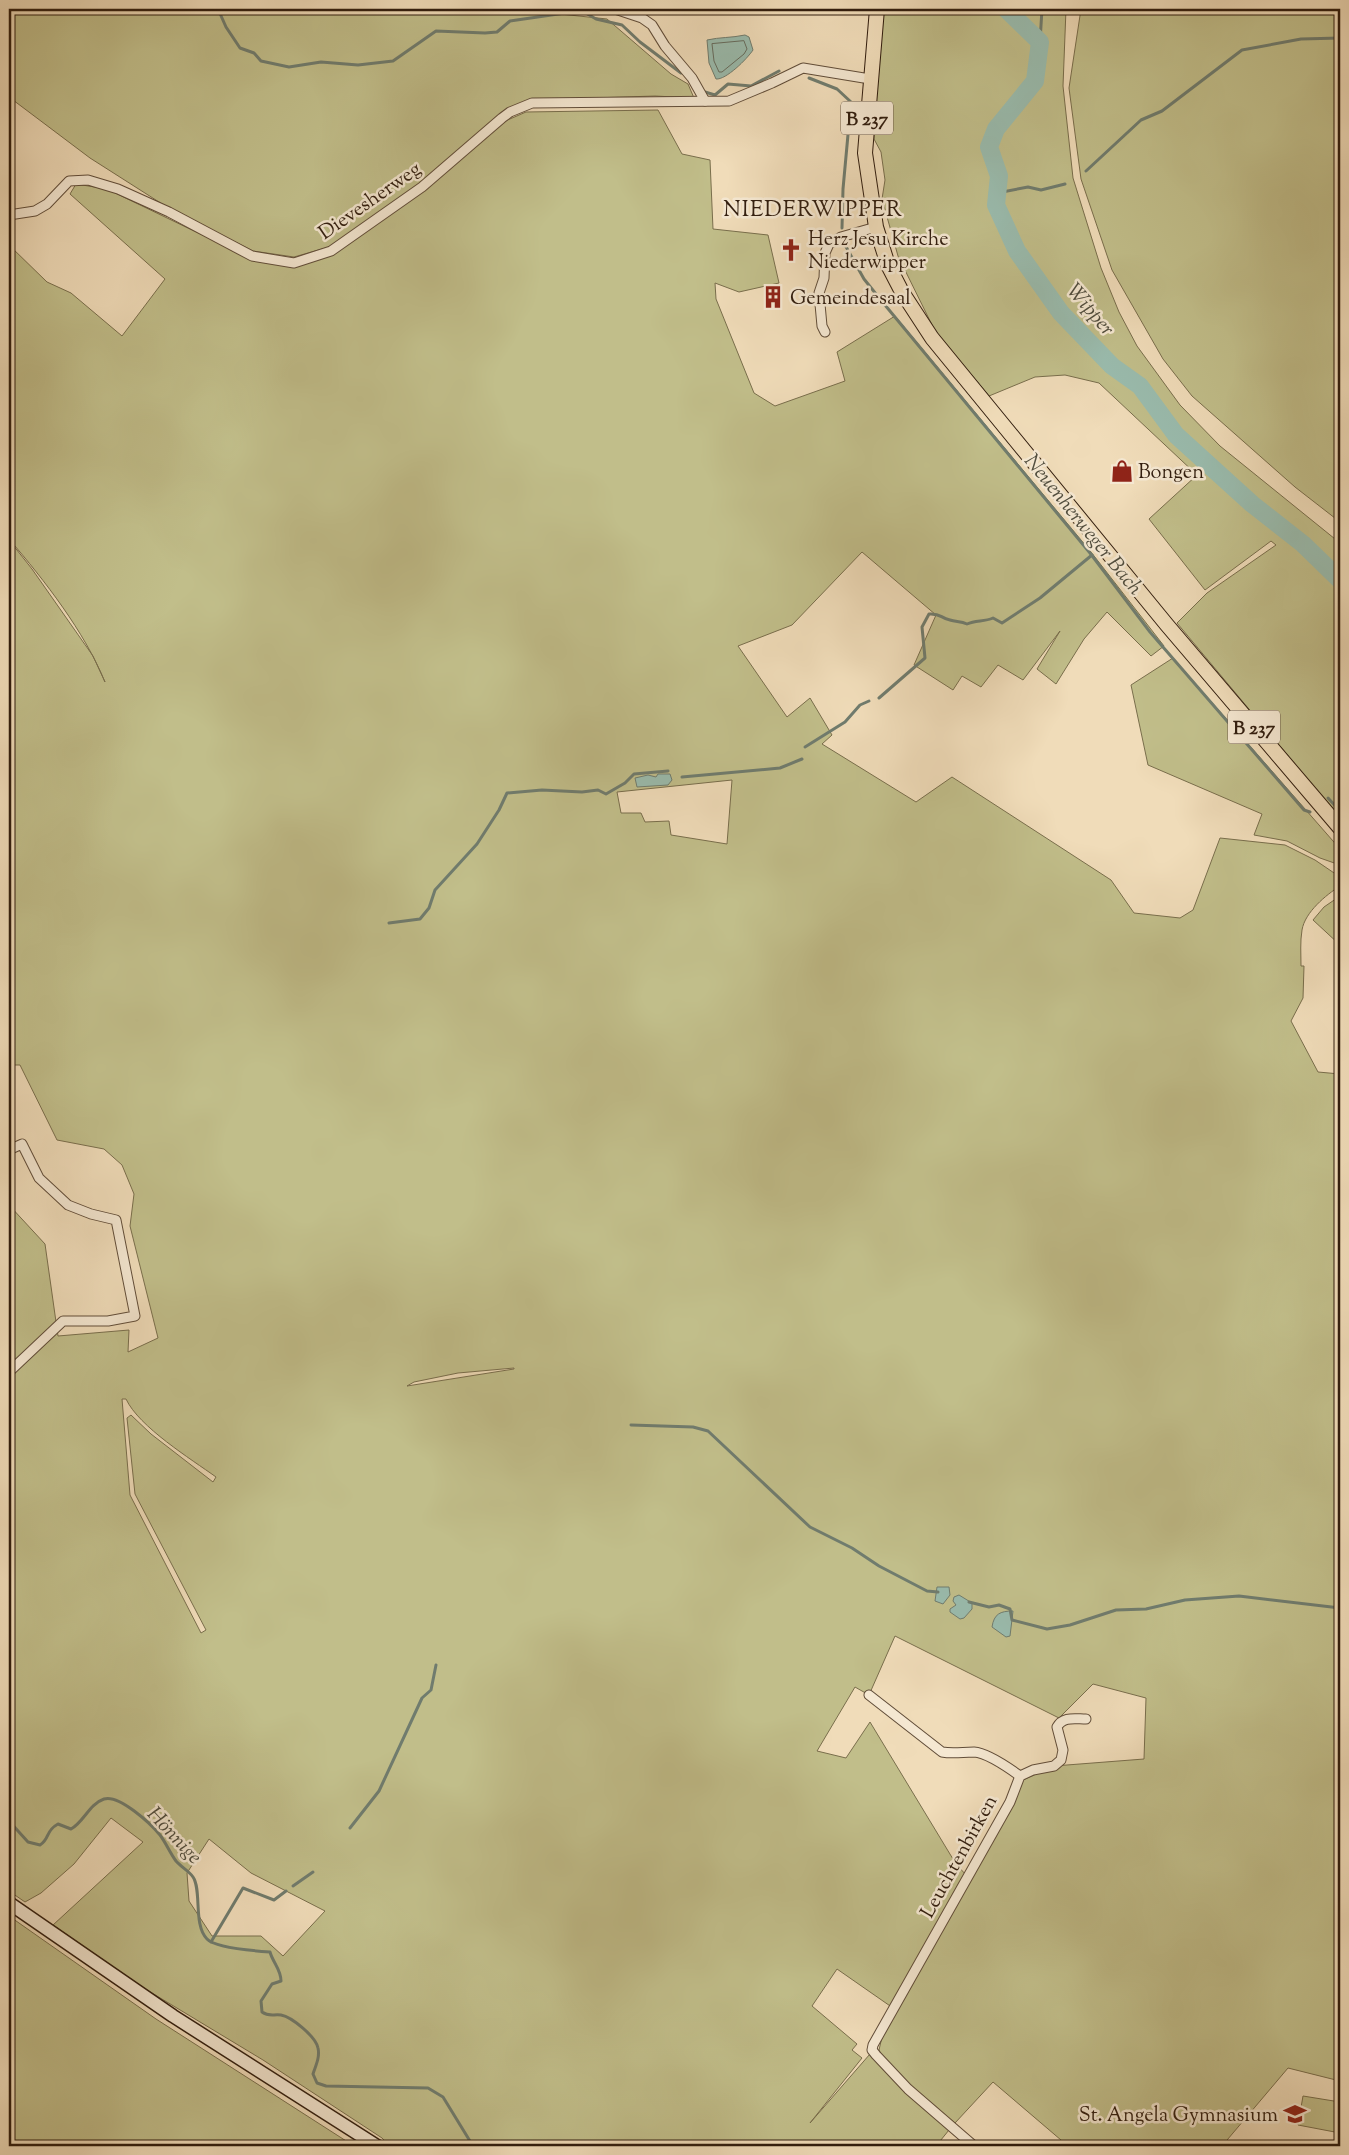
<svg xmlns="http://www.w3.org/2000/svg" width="1349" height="2155" font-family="'Sorts Mill Goudy',serif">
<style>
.green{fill:#c1be8a;stroke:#796e4c;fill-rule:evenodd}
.water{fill:#9abcae;stroke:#707c6e}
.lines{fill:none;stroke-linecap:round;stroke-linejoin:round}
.shore{stroke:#666c5e;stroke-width:1}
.stream{stroke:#707c6e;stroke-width:3}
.river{stroke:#9abcae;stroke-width:18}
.street-casing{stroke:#614d39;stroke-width:11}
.secondary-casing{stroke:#311d0e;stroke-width:15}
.primary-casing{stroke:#311d0e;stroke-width:16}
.street{stroke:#f5e8d2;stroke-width:9}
.secondary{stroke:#f5e8d2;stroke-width:12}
.primary{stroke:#f0dcb9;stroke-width:14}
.labels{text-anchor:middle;stroke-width:5;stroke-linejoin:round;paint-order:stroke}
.shield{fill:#f5e8d2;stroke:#6c5a49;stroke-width:1}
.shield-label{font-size:19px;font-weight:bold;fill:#311d0e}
.street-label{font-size:20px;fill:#311d0e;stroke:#f5e8d2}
.poi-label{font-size:20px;fill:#311d0e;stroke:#f5e8d2;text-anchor:start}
.water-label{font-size:21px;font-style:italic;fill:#504d3e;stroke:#f5e8d2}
.quarter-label{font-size:22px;letter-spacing:1px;fill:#311d0e;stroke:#f5e8d2}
</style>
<rect width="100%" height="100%" fill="#f0dcb9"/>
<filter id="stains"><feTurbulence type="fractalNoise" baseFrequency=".004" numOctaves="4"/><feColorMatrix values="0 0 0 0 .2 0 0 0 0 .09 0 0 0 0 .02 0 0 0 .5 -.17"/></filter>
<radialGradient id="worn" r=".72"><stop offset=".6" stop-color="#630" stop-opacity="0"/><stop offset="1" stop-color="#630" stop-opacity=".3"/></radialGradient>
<g class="green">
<polygon points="9,9 513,9 607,19 671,74 688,84 694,98 655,96 529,100 503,111 421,184 329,247 294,257 253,251 170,209 90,158 9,97"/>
<polygon points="883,9 1000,9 1022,36 1029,24 1011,9 1066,9 1063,86 1073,178 1101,268 1119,312 1137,346 1180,405 1220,446 1340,543 1340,818 1177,623 1207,593 1276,545 1271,541 1205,590 1149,519 1197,475 1099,383 1065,375 1035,377 989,396 935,331 898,256 882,199 885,180 881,152 874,139 875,82"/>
<polygon points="1081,9 1340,9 1340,522 1295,487 1192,396 1163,359 1112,270 1081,179 1069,88"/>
<path d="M658 110 682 154 710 160 713 229 768 235 779 283 739 292 715 283 716 299 754 393 775 406 845 381 837 352 895 316 1091 552 1164 646 1151 656 1107 612 1084 639 1056 684 1037 669 1060 631 1023 680 998 665 981 687 962 676 953 690 914 665 936 615 862 552 792 625 738 646 787 717 810 698 832 735 822 744 916 802 952 777 1111 880 1134 913 1180 918 1193 910 1220 838 1285 845 1315 860 1340 877V886C1326 895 1305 912 1302 930 1300 942 1301 954 1301 966H1304L1303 998 1291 1021 1318 1072 1340 1074V2081L1288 2068 1222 2146H1068L993 2082 955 2123C928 2102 894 2081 879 2050L882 2037 1013 1804 1023 1780 1054 1766 1144 1759 1146 1698 1093 1684 1059 1718 895 1636 869 1695 855 1687 817 1751 846 1758 870 1722 956 1864 967 1876 893 2008 837 1969 812 2006 857 2044 852 2050 862 2058 810 2123 870 2054 949 2130 936 2146H390L382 2138 263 2060 147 1990 53 1925 143 1842 111 1818 74 1864 41 1893 25 1902 9 1891V1205L45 1244 58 1336 129 1330 128 1352 158 1338 130 1226 134 1194 122 1165 104 1149 57 1140 20 1065H9V540L32 569 93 656 105 682C84 631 45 581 9 539V245L47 282 71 293 122 336 165 279 70 194 76 184 107 189 250 258 294 266 331 255 503 122 526 112ZM732 780 727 844 671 835 669 821 645 822 641 813H621L617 792ZM514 1368V1369L407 1386 414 1382 458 1373ZM122 1399H126C139 1427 191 1459 216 1477L213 1482 151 1434 131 1415 127 1418 135 1494 206 1630 201 1633 130 1495ZM209 1839 251 1873 325 1911 283 1956 261 1936H212L189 1901 187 1873Z"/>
<polygon points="1173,658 1340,849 1340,865 1320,858 1287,841 1254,835 1262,814 1148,765 1131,685"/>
<polygon points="1340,896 1340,945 1313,920 1324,907"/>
<polygon points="9,1916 156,2019 354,2146 9,2146"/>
<polygon points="1303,2096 1340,2102 1340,2133 1298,2125"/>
</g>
<g class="water">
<path d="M745 35 749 37 753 50C747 59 726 80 716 79L709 63 707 40C720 37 731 38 745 35Z"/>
<polygon points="658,774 670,774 672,780 668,785 637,787 635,778 648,775 656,777"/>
<polygon points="937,1587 949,1587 950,1595 943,1604 935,1601"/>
<polygon points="959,1595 972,1603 972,1609 964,1618 960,1619 950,1612 950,1609 956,1605 953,1601 954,1597"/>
<path d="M1013 1611 1010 1636 1006 1637 992 1627C994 1614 1000 1611 1013 1611Z"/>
</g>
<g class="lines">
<polygon class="shore" points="744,41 747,49 744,54 722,72 719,72 714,61 712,44"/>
<g class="stream">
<polyline points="218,9 226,27 240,48 254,53 261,61 289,67 321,62 358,65 393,61 436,31 485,33 497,32 510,21 572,12 584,12 596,19 622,25 640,42 681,73"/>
<polyline points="1040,42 1042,9"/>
<polyline points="809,78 837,89 851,102 843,189 842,228"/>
<polyline points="705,92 715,95 728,84 751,86 779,71"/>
<polyline points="1086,171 1141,120 1162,111 1242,50 1301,39 1340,38"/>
<polyline points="997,193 1028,187 1041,190 1065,184"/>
<polyline points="845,245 864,279 880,299 1090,553 1150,632 1304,810 1310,812"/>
<path d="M879 698 925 658 922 627 929 614C941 613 940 618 950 620 956 622 961 621 967 624 976 620 984 622 993 618L1002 623 1040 598 1092 555"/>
<polyline points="805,747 845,722 860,705 869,701"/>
<polyline points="682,777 780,768 802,759"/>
<polyline points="1328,798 1340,811"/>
<polyline points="389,923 420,919 429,908 435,890 477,844 499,810 507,793 542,790 582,792 598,790 606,794 625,783 634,774 668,771"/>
<polyline points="631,1425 693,1427 708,1431 810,1527 852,1548 879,1566 927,1591 938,1592"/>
<polyline points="969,1602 989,1607 999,1605 1010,1609 1012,1620 1047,1629 1070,1625 1116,1610 1146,1609 1185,1600 1239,1596 1340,1608"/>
<path d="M9 1821 28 1842 40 1845C50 1839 45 1831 58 1824L71 1829C84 1822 89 1804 104 1799 119 1794 151 1824 160 1835 166 1843 170 1853 176 1861 181 1867 189 1871 193 1877 202 1890 193 1925 207 1939 215 1948 256 1951 270 1952 273 1963 281 1969 281 1981L272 1984 261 2001 262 2012C269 2017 273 2014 281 2015 292 2017 316 2037 318 2048 320 2057 316 2065 313 2074L317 2083 326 2086 428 2088 443 2097 473 2146"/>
<polyline points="350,1828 379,1791 422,1698 431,1690 436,1665"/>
<polyline points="293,1886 313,1872"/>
<polyline points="211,1942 243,1888 274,1900 286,1891"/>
</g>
<polyline class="river" points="1006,9 1040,42 1035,81 996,129 989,147 999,176 996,205 1017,251 1061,313 1112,366 1140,386 1176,435 1252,504 1303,544 1340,580"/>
<defs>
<g id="street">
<polyline points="615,9 642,18 652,25 665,46 692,78 705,101"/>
<polyline points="9,215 35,211 47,204 69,181 88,180 118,189 169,212 252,256 294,263 331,251 422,187 502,118 510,112 532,103 729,101 772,83 803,68 870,79"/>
<polyline points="825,332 822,326 819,293 824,278 825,253 829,244 841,237 876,227"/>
<polyline points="9,1372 63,1321 108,1321 135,1316 116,1220 91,1214 68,1205 39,1178 22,1144 11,1149"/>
<path d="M869 1695 942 1752C953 1754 963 1752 974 1752 988 1753 1009 1768 1020 1776"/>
<path d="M974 2146 908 2089 876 2055 872 2050 873 2045 1010 1802 1020 1776 1033 1770 1054 1766 1061 1760 1063 1750 1057 1727C1063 1716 1075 1719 1086 1719"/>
</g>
<polyline id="secondary" points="9,1903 173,2016 377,2146"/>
<polyline id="primary" points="877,9 865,153 876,227 888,265 902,292 932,338 1004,426 1167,625 1340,828"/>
</defs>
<use href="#street" class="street-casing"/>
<use href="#secondary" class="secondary-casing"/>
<use href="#primary" class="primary-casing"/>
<use href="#street" class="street"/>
<use href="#secondary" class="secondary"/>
<use href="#primary" class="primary"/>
</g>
<defs>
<symbol id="church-bare" viewBox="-9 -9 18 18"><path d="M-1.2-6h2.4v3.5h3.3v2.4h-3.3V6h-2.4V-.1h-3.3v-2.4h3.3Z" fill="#8f2418" stroke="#f5e8d2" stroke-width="2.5" paint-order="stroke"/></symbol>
<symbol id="building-bare" viewBox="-9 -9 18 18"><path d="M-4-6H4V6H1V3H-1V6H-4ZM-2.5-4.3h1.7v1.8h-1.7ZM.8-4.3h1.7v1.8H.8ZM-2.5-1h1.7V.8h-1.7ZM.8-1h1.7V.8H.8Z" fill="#8f2418" stroke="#f5e8d2" stroke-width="2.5" paint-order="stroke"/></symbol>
<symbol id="shop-bare" viewBox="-9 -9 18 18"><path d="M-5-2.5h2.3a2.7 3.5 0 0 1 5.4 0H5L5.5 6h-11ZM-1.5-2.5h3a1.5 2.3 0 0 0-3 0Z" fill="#8f2418" stroke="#f5e8d2" stroke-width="2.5" paint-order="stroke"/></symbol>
<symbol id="school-bare" viewBox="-9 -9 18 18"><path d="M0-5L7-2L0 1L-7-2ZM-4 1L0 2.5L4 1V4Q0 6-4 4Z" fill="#8f2418" stroke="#f5e8d2" stroke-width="2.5" paint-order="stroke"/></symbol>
</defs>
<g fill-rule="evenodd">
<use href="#church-bare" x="775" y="234" width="32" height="32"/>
<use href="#building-bare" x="757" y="281" width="32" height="32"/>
<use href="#shop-bare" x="1106" y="455" width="32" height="32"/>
<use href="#school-bare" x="1279" y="2098" width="32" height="32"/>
</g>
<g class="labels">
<g class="shield">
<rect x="841" y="101.5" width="52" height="33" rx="4"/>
<rect x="1228" y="710.5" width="52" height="33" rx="4"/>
</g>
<g class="shield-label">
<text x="867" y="125">B 237</text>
<text x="1254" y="734">B 237</text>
</g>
<g class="street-label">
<text transform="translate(369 200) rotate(-35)" y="7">Dievesherweg</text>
<text transform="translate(958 1856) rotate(-61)" y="7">Leuchtenbirken</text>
</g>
<g class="poi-label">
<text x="808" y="245">Herz Jesu Kirche<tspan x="808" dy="23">Niederwipper</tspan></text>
<text x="790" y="304">Gemeindesaal</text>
<text x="1138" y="478">Bongen</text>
<text x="1278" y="2121" text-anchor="end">St. Angela Gymnasium</text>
</g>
<g class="water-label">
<text transform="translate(1091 309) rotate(49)" y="7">Wipper</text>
<text transform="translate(1084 524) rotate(51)" y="7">Neuenherweger Bach</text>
<text transform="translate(175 1835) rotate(47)" y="7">Hönnige</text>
</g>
<g class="quarter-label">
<text x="813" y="216">NIEDERWIPPER</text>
</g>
</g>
<rect width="1349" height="2155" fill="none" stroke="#f0dcb9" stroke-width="30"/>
<rect x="10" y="10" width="1329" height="2135" fill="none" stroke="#311d0e" stroke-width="2.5"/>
<rect x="15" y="15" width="1319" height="2125" fill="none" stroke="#311d0e"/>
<rect width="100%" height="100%" filter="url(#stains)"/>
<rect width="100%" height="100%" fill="url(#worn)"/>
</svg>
